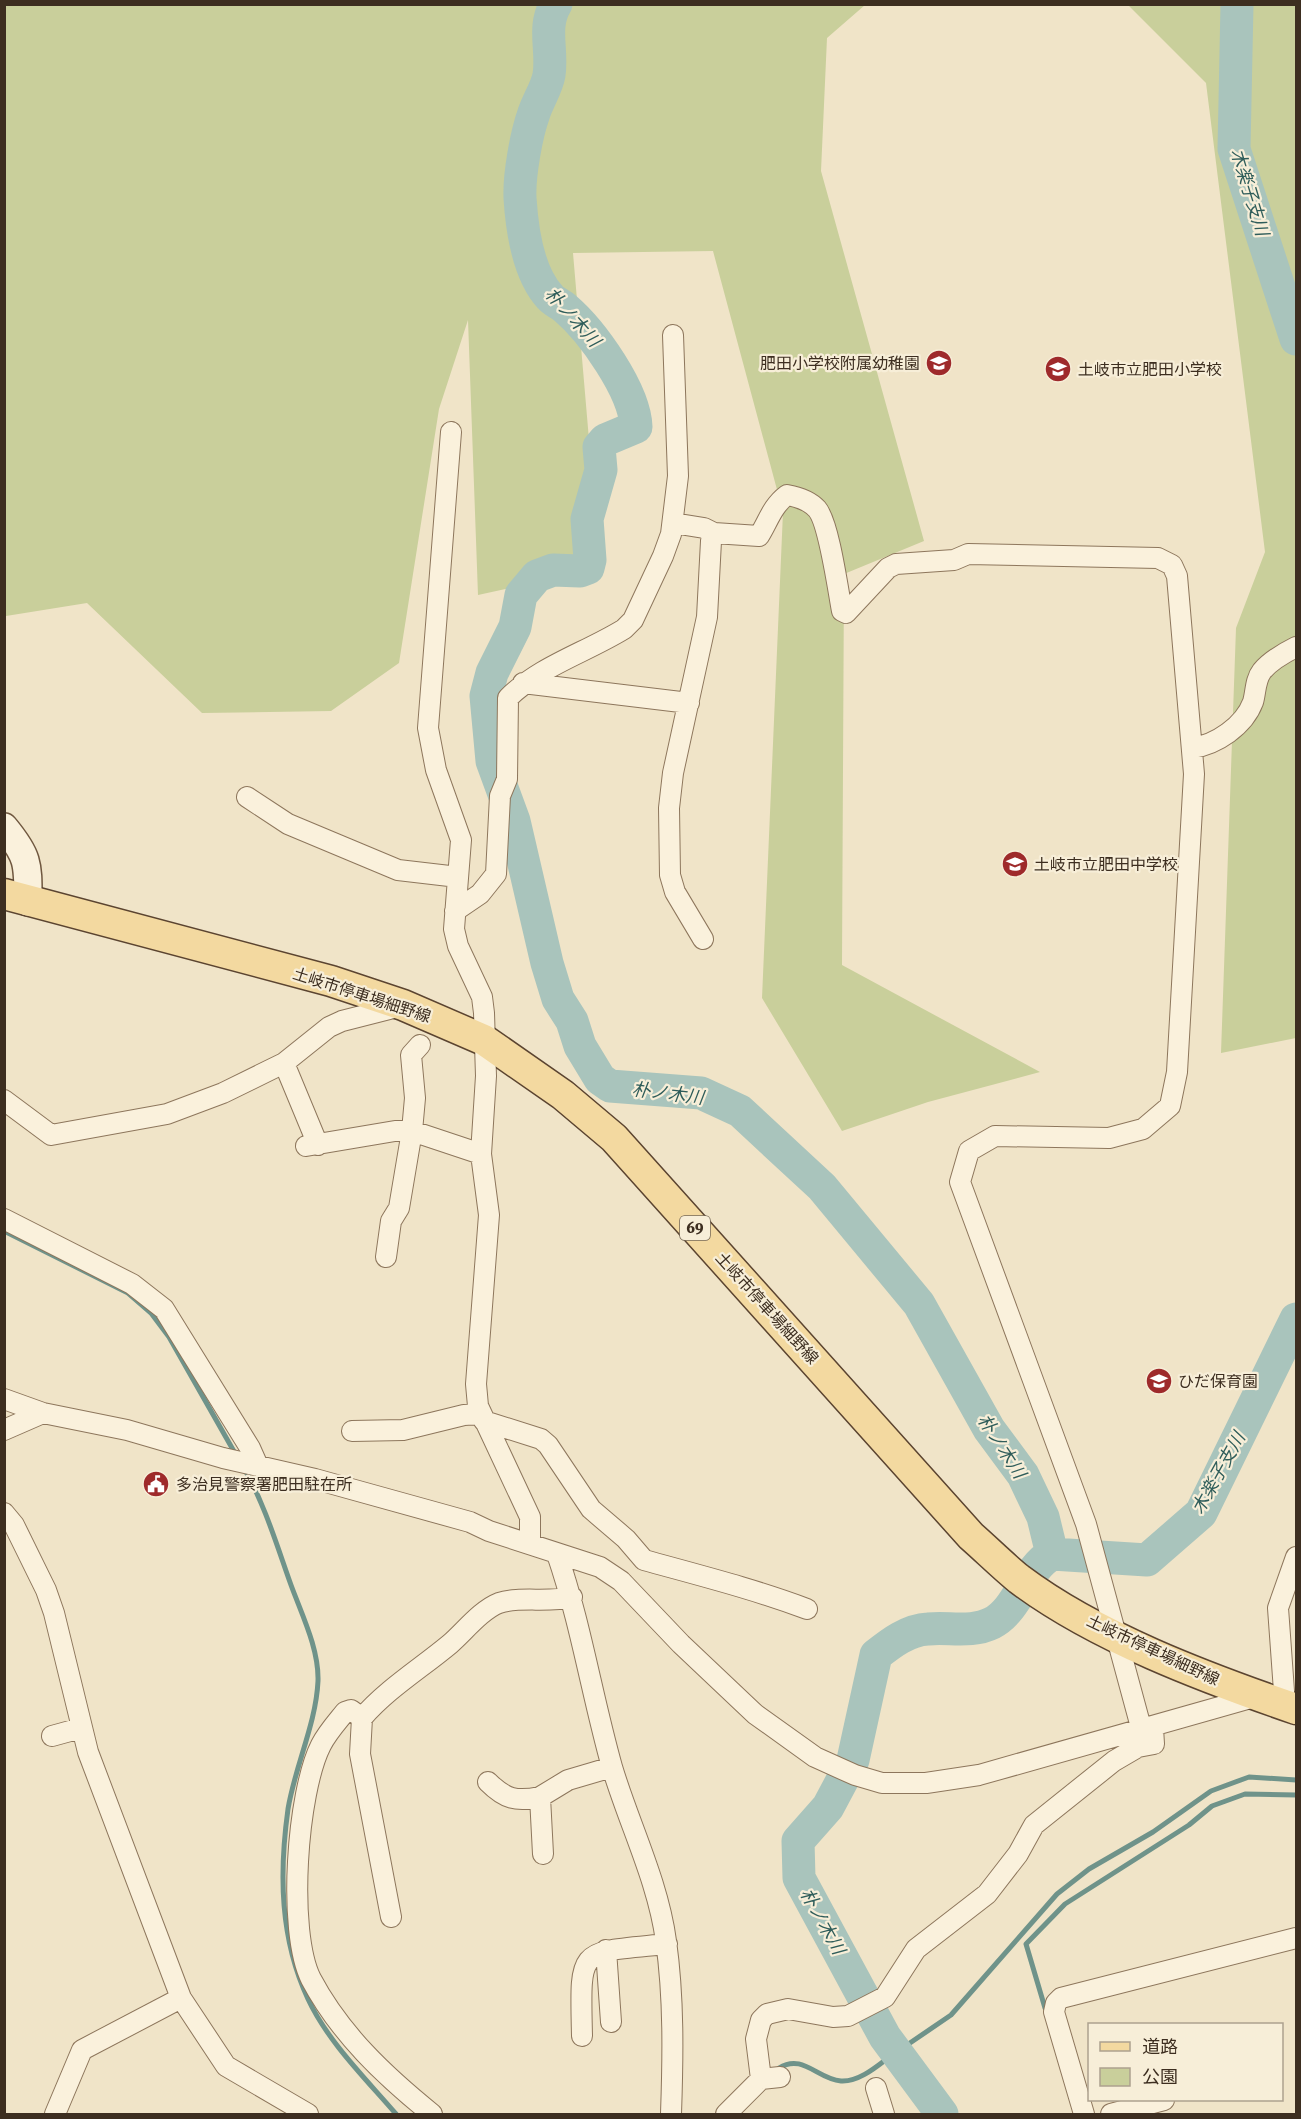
<svg xmlns="http://www.w3.org/2000/svg" width="1301" height="2119" font-family="'Roboto Serif','Noto Sans JP',serif">
<style>
.green{fill:#c9cf9b}
.lines{fill:none;stroke-linecap:round;stroke-linejoin:round}
.stream{stroke:#6f938a;stroke-width:5}
.river{stroke:#a9c4bc;stroke-width:33}
.street-casing{stroke:#8d765c;stroke-width:22}
.secondary-casing{stroke:#6f573f;stroke-width:30}
.primary-casing{stroke:#5b4430;stroke-width:33}
.street{stroke:#faf1dc;stroke-width:20}
.secondary{stroke:#faf1dc;stroke-width:27}
.primary{stroke:#f3d9a0;stroke-width:30}
.labels{text-anchor:middle;dominant-baseline:central;stroke-width:4.5;stroke-linejoin:round;paint-order:stroke}
.shield{fill:#f7eed8;stroke:#756857;stroke-width:1.5}
.shield-label{font-size:15px;font-weight:bold;fill:#3d2e20}
.poi-label{font-size:16px;fill:#3d2e20;stroke:#f7eed8;text-anchor:start}
.street-label{font-size:16px;fill:#3d2e20;stroke:#f7eed8}
.water-label{font-size:18px;font-style:italic;fill:#2f5d5a;stroke:#f7eed8}
</style>
<rect width="100%" height="100%" fill="#f0e4c8"/>
<path class="green" d="M4,5H865L827,38L821,171L924,541L844,574L842,965L1040,1072L928,1102L842,1131L762,998L783,512L713,251L573,253L600,568L478,595L468,320L439,409L399,663L331,711L202,713L87,603L6,616Z
M1128,5H1296V1038L1221,1053L1236,628L1265,552L1206,83Z"/>
<g class="lines">
<path class="stream" d="M4,1231L128,1293L151,1313L169,1337L236,1455
M244,1468C265,1505 277,1546 291,1585C302,1615 319,1649 318,1681C316,1724 295,1766 288,1809C279,1874 280,1939 308,1999C328,2042 366,2079 396,2114
M1045,2008L1026,1944L1065,1904L1189,1825L1212,1806L1245,1794L1296,1795
M907,2045L951,2015L1057,1894L1089,1869L1153,1832L1211,1791L1249,1777L1296,1780
M779,2068C803,2053 817,2079 841,2081C858,2082 875,2068 888,2058"/>
<path class="river" d="M556,4C542,27 553,50 549,75C547,87 538,101 534,113C526,135 519,176 520,198C522,230 528,273 550,297C554,302 561,304 565,308C592,331 635,391 636,427L605,440L599,447L601,470L587,519L590,560L588,568L580,571L553,570L537,576L521,595L515,627L492,673L486,696L492,761L514,821L547,963L558,999L572,1021L580,1046L600,1079L610,1086L701,1093L740,1111L822,1187L919,1304L989,1429L1023,1475L1043,1517L1052,1554C1025,1569 1019,1609 992,1623C972,1633 950,1627 928,1629C908,1630 891,1643 876,1655L853,1760L828,1807L798,1841L799,1878L885,2037L942,2114
M1237,4L1234,149L1296,339
M1052,1554L1147,1560L1201,1513L1296,1319"/>
<defs>
<path id="street" d="M451,432L428,728L436,770L461,840L454,929L458,946L482,997L484,1013L486,1076L481,1154L489,1215L476,1384L478,1406L530,1517V1544
M673,523L704,528L714,533
M523,683L689,703
M1192,748C1216,745 1244,726 1253,702C1256,692 1255,680 1262,671C1271,660 1284,653 1296,647
M247,797L288,824L398,870L458,877
M455,911L480,894L496,874L500,796L507,779L508,698C540,666 585,653 624,629L633,620L663,556L671,534L678,476L673,335
M703,939L675,892L670,875L669,808L673,773L707,617L711,541L714,533L759,536C768,522 772,506 787,495C798,497 809,500 817,509C829,523 838,590 842,611L846,613L888,568L896,564L954,560L968,554L1158,558L1172,565L1177,576L1194,774L1177,1072L1170,1106L1143,1129L1109,1138L995,1136L969,1151L960,1182L1086,1524L1142,1731
M284,1063L318,1145
M4,1100L51,1135L167,1114L223,1093L284,1063L329,1027L342,1021L393,1008L399,1003
M306,1146L395,1131H412L481,1154
M4,1219L132,1284L164,1309L250,1448L258,1466
M386,1257L391,1221L399,1208L412,1131L415,1098L411,1055L420,1045
M4,1399L43,1413L127,1430L223,1458L315,1479L470,1522L489,1531L600,1567L621,1581L681,1644L755,1714L815,1757L855,1775L882,1783H926L979,1775L1258,1696
M484,1421L541,1439L548,1445L591,1509L626,1539L644,1560C698,1575 754,1589 807,1609
M4,1430L43,1413
M352,1431L403,1430L464,1415L481,1414
M4,1513L14,1525L46,1590L54,1613L88,1752L181,1998L226,2066L308,2114
M557,1554C581,1624 592,1696 612,1767C629,1824 658,1881 666,1941C674,1998 673,2057 671,2114
M1285,1705L1278,1608L1296,1557
M362,1718L360,1754L391,1917
M52,1736L81,1728
M488,1782C505,1799 516,1802 540,1797
M543,1854L540,1797L568,1780L612,1767
M606,1950L611,2022
M582,2036C580,1945 577,1953 667,1944
M761,2079L756,2039L761,2020L767,2014L788,2009L833,2017L848,2016L885,1997L916,1949L987,1894L1018,1854L1034,1825L1114,1761L1138,1747L1154,1744L1153,1728
M876,2088L884,2114
M55,2114L82,2050L181,1998
M432,2114C385,2076 340,2034 311,1979C287,1931 297,1792 321,1745C327,1733 337,1722 345,1712L351,1710L362,1718C387,1689 420,1669 450,1644C464,1632 481,1610 499,1603C520,1596 548,1603 572,1597
M726,2114L761,2079L780,2077
M1084,2114L1054,2012L1056,2003L1061,1998L1296,1938
M1111,2114L1164,2100"/>
<path id="secondary" d="M4,827C29,857 28,864 28,902"/>
<path id="primary" d="M4,894L331,981L403,1005L484,1040L563,1095L614,1138L971,1536C987,1550 1003,1566 1019,1579C1096,1637 1206,1678 1296,1709"/>
</defs>
<use href="#street" class="street-casing"/>
<use href="#secondary" class="secondary-casing"/>
<use href="#primary" class="primary-casing"/>
<use href="#street" class="street"/>
<use href="#secondary" class="secondary"/>
<use href="#primary" class="primary"/>
</g>
<defs>
<symbol id="school-disc" viewBox="-11 -11 22 22"><circle r="9.5" fill="#9e2a2b" stroke="#f7eed8"/><path d="M0-5L7-2L0 1L-7-2ZM-4 1L0 2.5L4 1V4Q0 6-4 4Z" fill="#fff"/></symbol>
<symbol id="civic-disc" viewBox="-11 -11 22 22"><circle r="9.5" fill="#9e2a2b" stroke="#f7eed8"/><path d="M-.6-6.5H3V-4.5H.6V-3L4-1V1h2V6H-6V1h2V-1L-.6-3ZM-1.2 2.5V6h2.4V2.5Z" fill="#fff"/></symbol>
</defs>
<g fill-rule="evenodd">
<use href="#school-disc" x="924" y="348" width="30" height="30"/>
<use href="#school-disc" x="1043" y="354" width="30" height="30"/>
<use href="#school-disc" x="1000" y="849" width="30" height="30"/>
<use href="#school-disc" x="1144" y="1366" width="30" height="30"/>
<use href="#civic-disc" x="141" y="1469" width="30" height="30"/>
</g>
<g class="labels">
<rect class="shield" x="680" y="1216" width="30" height="24" rx="4.5"/>
<g class="shield-label">
<text x="695" y="1228">69</text>
</g>
<g class="poi-label">
<text x="920" y="363" text-anchor="end">肥田小学校附属幼稚園</text>
<text x="1078" y="369">土岐市立肥田小学校</text>
<text x="1034" y="864">土岐市立肥田中学校</text>
<text x="1178" y="1381">ひだ保育園</text>
<text x="176" y="1484">多治見警察署肥田駐在所</text>
</g>
<g class="street-label">
<text transform="translate(362 995) rotate(18)">土岐市停車場細野線</text>
<text transform="translate(767 1308) rotate(48)">土岐市停車場細野線</text>
<text transform="translate(1153 1650) rotate(25)">土岐市停車場細野線</text>
</g>
<g class="water-label">
<text transform="translate(1250 192) rotate(73)">木楽子支川</text>
<text transform="translate(573 317) rotate(48)">朴ノ木川</text>
<text transform="translate(668 1093) rotate(7)">朴ノ木川</text>
<text transform="translate(1002 1446) rotate(57)">朴ノ木川</text>
<text transform="translate(1218 1473) rotate(-61)">木楽子支川</text>
<text transform="translate(823 1921) rotate(61)">朴ノ木川</text>
</g>
</g>
<rect width="1301" height="2119" fill="none" stroke="#3d2e20" stroke-width="12"/>
<rect x="1088" y="2023" width="195" height="78" fill="#f7eed8" stroke="#ada18e" stroke-width="1.5"/>
<rect x="1100" y="2042" width="30" height="9" fill="#f3d9a0" stroke="#ada18e" stroke-width="1.5"/>
<text x="1142" y="2053" font-size="18" fill="#3d2e20">道路</text>
<rect x="1100" y="2068" width="30" height="18" fill="#c9cf9b" stroke="#ada18e" stroke-width="1.5"/>
<text x="1142" y="2083" font-size="18" fill="#3d2e20">公園</text>
</svg>
